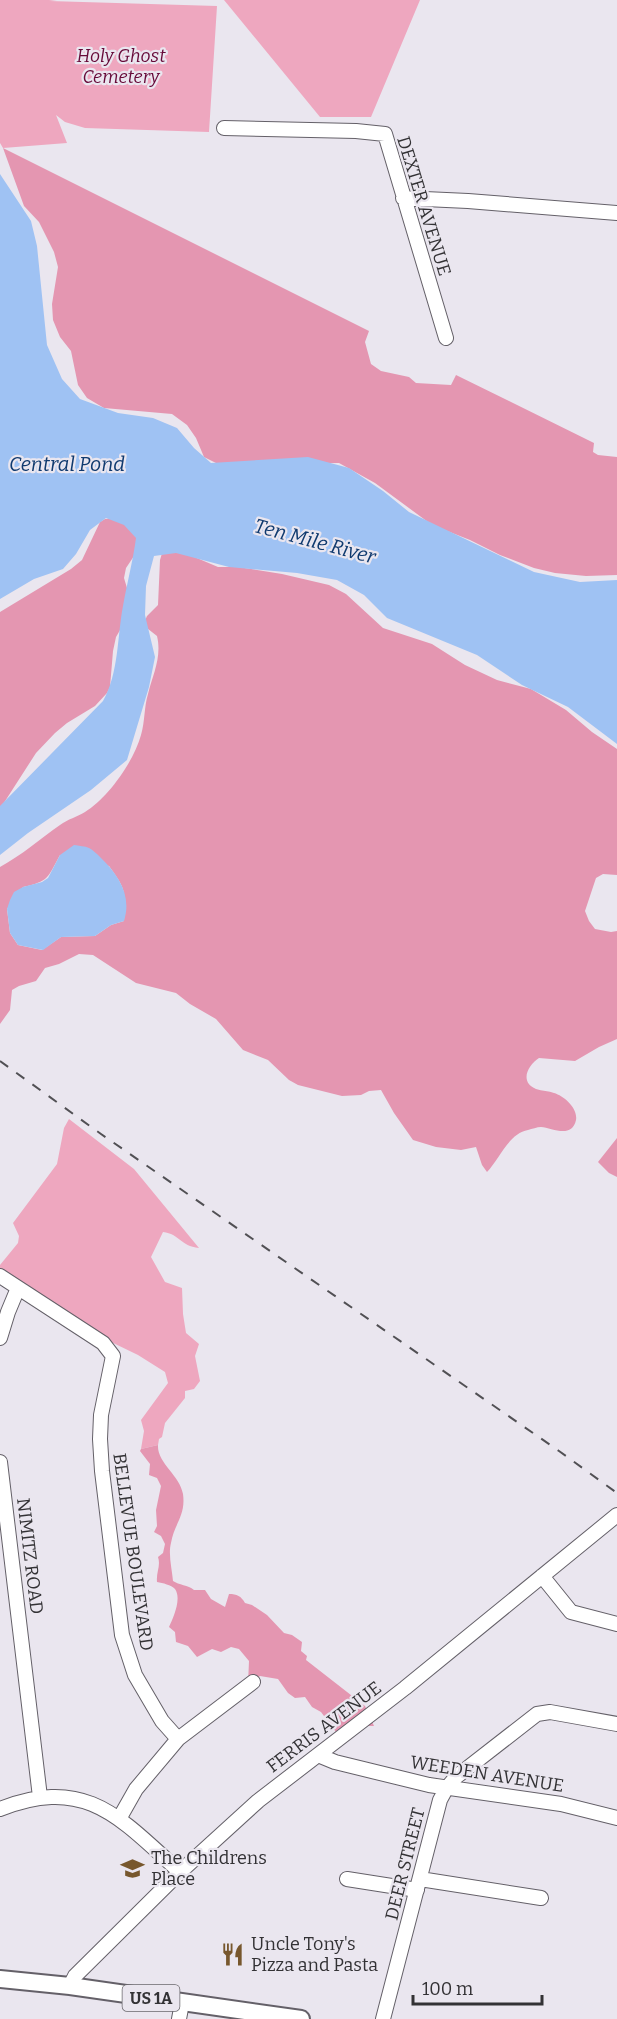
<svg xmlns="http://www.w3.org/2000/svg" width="617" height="2019" font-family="Bitter,serif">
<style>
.green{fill:#eea7bf}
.forest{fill:#e496b1;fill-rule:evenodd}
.water{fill:#9fc2f3}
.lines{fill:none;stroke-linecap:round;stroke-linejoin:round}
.minor-casing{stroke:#646068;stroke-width:16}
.major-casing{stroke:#646068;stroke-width:20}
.minor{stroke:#fff;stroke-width:14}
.major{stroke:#fff;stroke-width:16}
.rail{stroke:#515054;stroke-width:2;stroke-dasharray:10 10;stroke-linecap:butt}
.labels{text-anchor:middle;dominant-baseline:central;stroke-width:4.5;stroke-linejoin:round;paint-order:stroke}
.shield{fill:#eae6ef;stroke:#6a686d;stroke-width:1.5}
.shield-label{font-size:16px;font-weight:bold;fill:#333235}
.park-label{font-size:18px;font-style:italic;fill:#670a39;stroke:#eae6ef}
.street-label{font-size:18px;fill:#333235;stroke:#eae6ef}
.poi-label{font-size:18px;fill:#333235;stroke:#eae6ef;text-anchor:start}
.water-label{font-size:20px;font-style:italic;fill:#103a6f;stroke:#eae6ef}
</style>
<rect width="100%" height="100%" fill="#eae6ef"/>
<path class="green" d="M0,0H57L49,1L217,6L209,132L85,128L65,122L56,115L67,143L3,148L0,143Z
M224,0H420L371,117H320Z
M69,1119L134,1169L199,1248C180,1246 180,1234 163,1232L151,1257L165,1282L182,1288L183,1314L186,1333L199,1344L195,1356L200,1381L194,1389L185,1391V1398L165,1423L162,1437L159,1439L158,1445L141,1449L144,1431L141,1420L168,1383L165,1372L138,1355L107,1340L0,1276V1265L18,1243L19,1236L13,1223L57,1164L64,1128Z"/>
<path class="forest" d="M3,148L369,331L365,342L371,364L381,371L409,377L416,383L451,385L456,375L594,443L593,452L598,455L617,457V575L586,576L555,573L534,568L500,555L470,540L432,525L375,483L339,463L218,464L204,457L196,438L187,425L172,414L104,408L87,398L78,385L71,351L60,337L53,320L52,304L58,267L54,252L39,222L24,206Z
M116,518L135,529L138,550L126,568L124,578L133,608L116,637L113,651L110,687L107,693L95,706L67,723L55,733L36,753L0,809V612L71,569L82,560L100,522L105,519Z
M163,550L185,553L218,567H238L282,574L329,585L346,594L383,628L432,644L465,665L497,680L531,689L566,710L592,732L617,749V875L603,874L596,878L585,911L589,921L595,929L611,932L617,931V1039L599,1047L575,1061L539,1058C528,1065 519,1082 536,1089C542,1091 549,1091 554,1093C564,1096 578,1108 576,1120C572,1139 552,1128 541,1127C537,1127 532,1129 528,1130C509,1133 499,1160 487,1172L482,1165L476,1147L461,1150L436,1147L413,1140L394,1113L381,1090L369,1091L361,1095L342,1096L298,1085L289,1080L268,1060L243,1050L216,1019L190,1004L176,993L136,983L93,955L79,954L59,964L45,968L36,981L19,986L12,990L10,1010L0,1024V867C22,855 40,839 60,825C68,819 77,817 85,812C108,798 134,761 141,735C145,722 144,707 148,694C153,674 162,657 157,636L143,625L147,616L158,605L160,560ZM60,855L109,866C127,891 125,891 124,921L111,925L95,936L61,937L42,950L18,945L10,933L7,909L23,887C49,881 47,879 60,855Z
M617,1138V1177L609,1173L598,1162Z
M158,1445C157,1463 180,1475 183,1494C186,1516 174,1524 171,1543C168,1554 172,1569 173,1581C179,1585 188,1585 194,1590H205L211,1599L225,1607L229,1594C237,1594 241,1596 245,1603L252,1605L267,1615L284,1633L292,1635L302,1642L301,1651L307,1656L306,1660L365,1706L374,1726H368L366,1722L342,1740L321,1712L312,1707L305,1697L295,1698L288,1693L278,1679L260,1676L248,1684L249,1661L239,1649L231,1647L221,1652L212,1649L197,1657L188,1646L176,1642L175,1632L169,1627C173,1618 182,1599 175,1589C171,1585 163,1583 157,1582C156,1572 161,1566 158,1557L163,1553L165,1544L161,1536L154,1532L157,1526L156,1510L161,1486L157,1478L149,1475L150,1464L140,1451L141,1449Z"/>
<path class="water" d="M0,174L31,221L37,246L47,345L62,379L80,399L118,413L153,418L177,428L194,448L211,463L308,457L349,468L383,491L409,512L534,572L580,582L617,580V744L568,707L522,685L477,655L387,618L364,595L337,580L297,573L229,567L176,553L154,556L146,586L145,615L155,657L149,687L127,760L91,790L28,833L0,855V806L103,701C119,673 117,637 123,606C127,583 133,561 136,538L124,525L106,518L90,530L76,554L63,569L34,579L0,599Z
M74,845C79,846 85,846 89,848C93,850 97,854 100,857C119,875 132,896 124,921L111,925L95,936L61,937L43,950L18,945L10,933L7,909L10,900L14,892L23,887L42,882L48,878L60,855Z"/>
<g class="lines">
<defs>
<path id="minor" d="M224,128L356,131L385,134L446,338
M403,198L468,201L617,213
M0,1276L103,1343L113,1356L101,1415L100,1439L102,1471L122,1635L135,1675L162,1721L178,1739
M0,1338L8,1312L18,1288
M0,1462L40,1797
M542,1576L571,1612L617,1624
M318,1755L335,1762L429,1785L561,1804L617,1818
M0,1809C86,1775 120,1818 180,1872
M119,1819L136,1789L178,1739L253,1682
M347,1879L417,1890
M420,1879L541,1898
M70,1986L75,1976L180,1872L258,1801L405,1688L617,1515
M179,2019L182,2003
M383,2019L440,1800L446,1789L456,1777L537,1714L550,1712L617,1724"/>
<path id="major" d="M0,1979L70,1986L301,2019"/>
</defs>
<use href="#minor" class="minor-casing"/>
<use href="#major" class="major-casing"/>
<use href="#minor" class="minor"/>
<use href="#major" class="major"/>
<path class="rail" d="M0,1061L101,1134L559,1451L617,1493"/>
</g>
<defs>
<symbol id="school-bare" viewBox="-9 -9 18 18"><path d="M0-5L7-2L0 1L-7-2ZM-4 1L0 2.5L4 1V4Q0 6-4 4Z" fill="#77572d" stroke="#eae6ef" stroke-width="2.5" paint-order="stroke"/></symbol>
<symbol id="restaurant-bare" viewBox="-9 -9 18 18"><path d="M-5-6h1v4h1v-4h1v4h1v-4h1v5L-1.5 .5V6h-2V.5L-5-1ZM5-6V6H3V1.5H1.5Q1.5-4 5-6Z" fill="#77572d" stroke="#eae6ef" stroke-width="2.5" paint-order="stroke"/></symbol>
</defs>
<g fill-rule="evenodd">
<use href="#school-bare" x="116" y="1852" width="33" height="33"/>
<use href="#restaurant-bare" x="216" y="1938" width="33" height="33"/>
</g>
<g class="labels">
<rect class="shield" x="122.5" y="1985" width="57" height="26" rx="4.5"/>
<g class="shield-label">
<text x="151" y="1998">US 1A</text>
</g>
<g class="park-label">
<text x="121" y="56">Holy Ghost<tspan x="121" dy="21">Cemetery</tspan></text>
</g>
<g class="street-label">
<text transform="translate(424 206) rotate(73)">DEXTER AVENUE</text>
<text transform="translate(133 1552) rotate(82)">BELLEVUE BOULEVARD</text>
<text transform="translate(30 1556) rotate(83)">NIMITZ ROAD</text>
<text transform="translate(324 1727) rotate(-37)">FERRIS AVENUE</text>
<text transform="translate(487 1774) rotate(9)">WEEDEN AVENUE</text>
<text transform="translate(405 1864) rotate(-76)">DEER STREET</text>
</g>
<g class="poi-label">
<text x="151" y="1858">The Childrens<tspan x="151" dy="21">Place</tspan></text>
<text x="251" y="1944">Uncle Tony's<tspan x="251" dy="21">Pizza and Pasta</tspan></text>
</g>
<g class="water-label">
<text x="67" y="464">Central Pond</text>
<text transform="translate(315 541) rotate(15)">Ten Mile River</text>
</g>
</g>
<path d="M413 1995v9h129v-9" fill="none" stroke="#333235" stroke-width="3"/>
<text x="422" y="1995" font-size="18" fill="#333235" stroke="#eae6ef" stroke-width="4.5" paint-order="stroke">100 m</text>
</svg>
